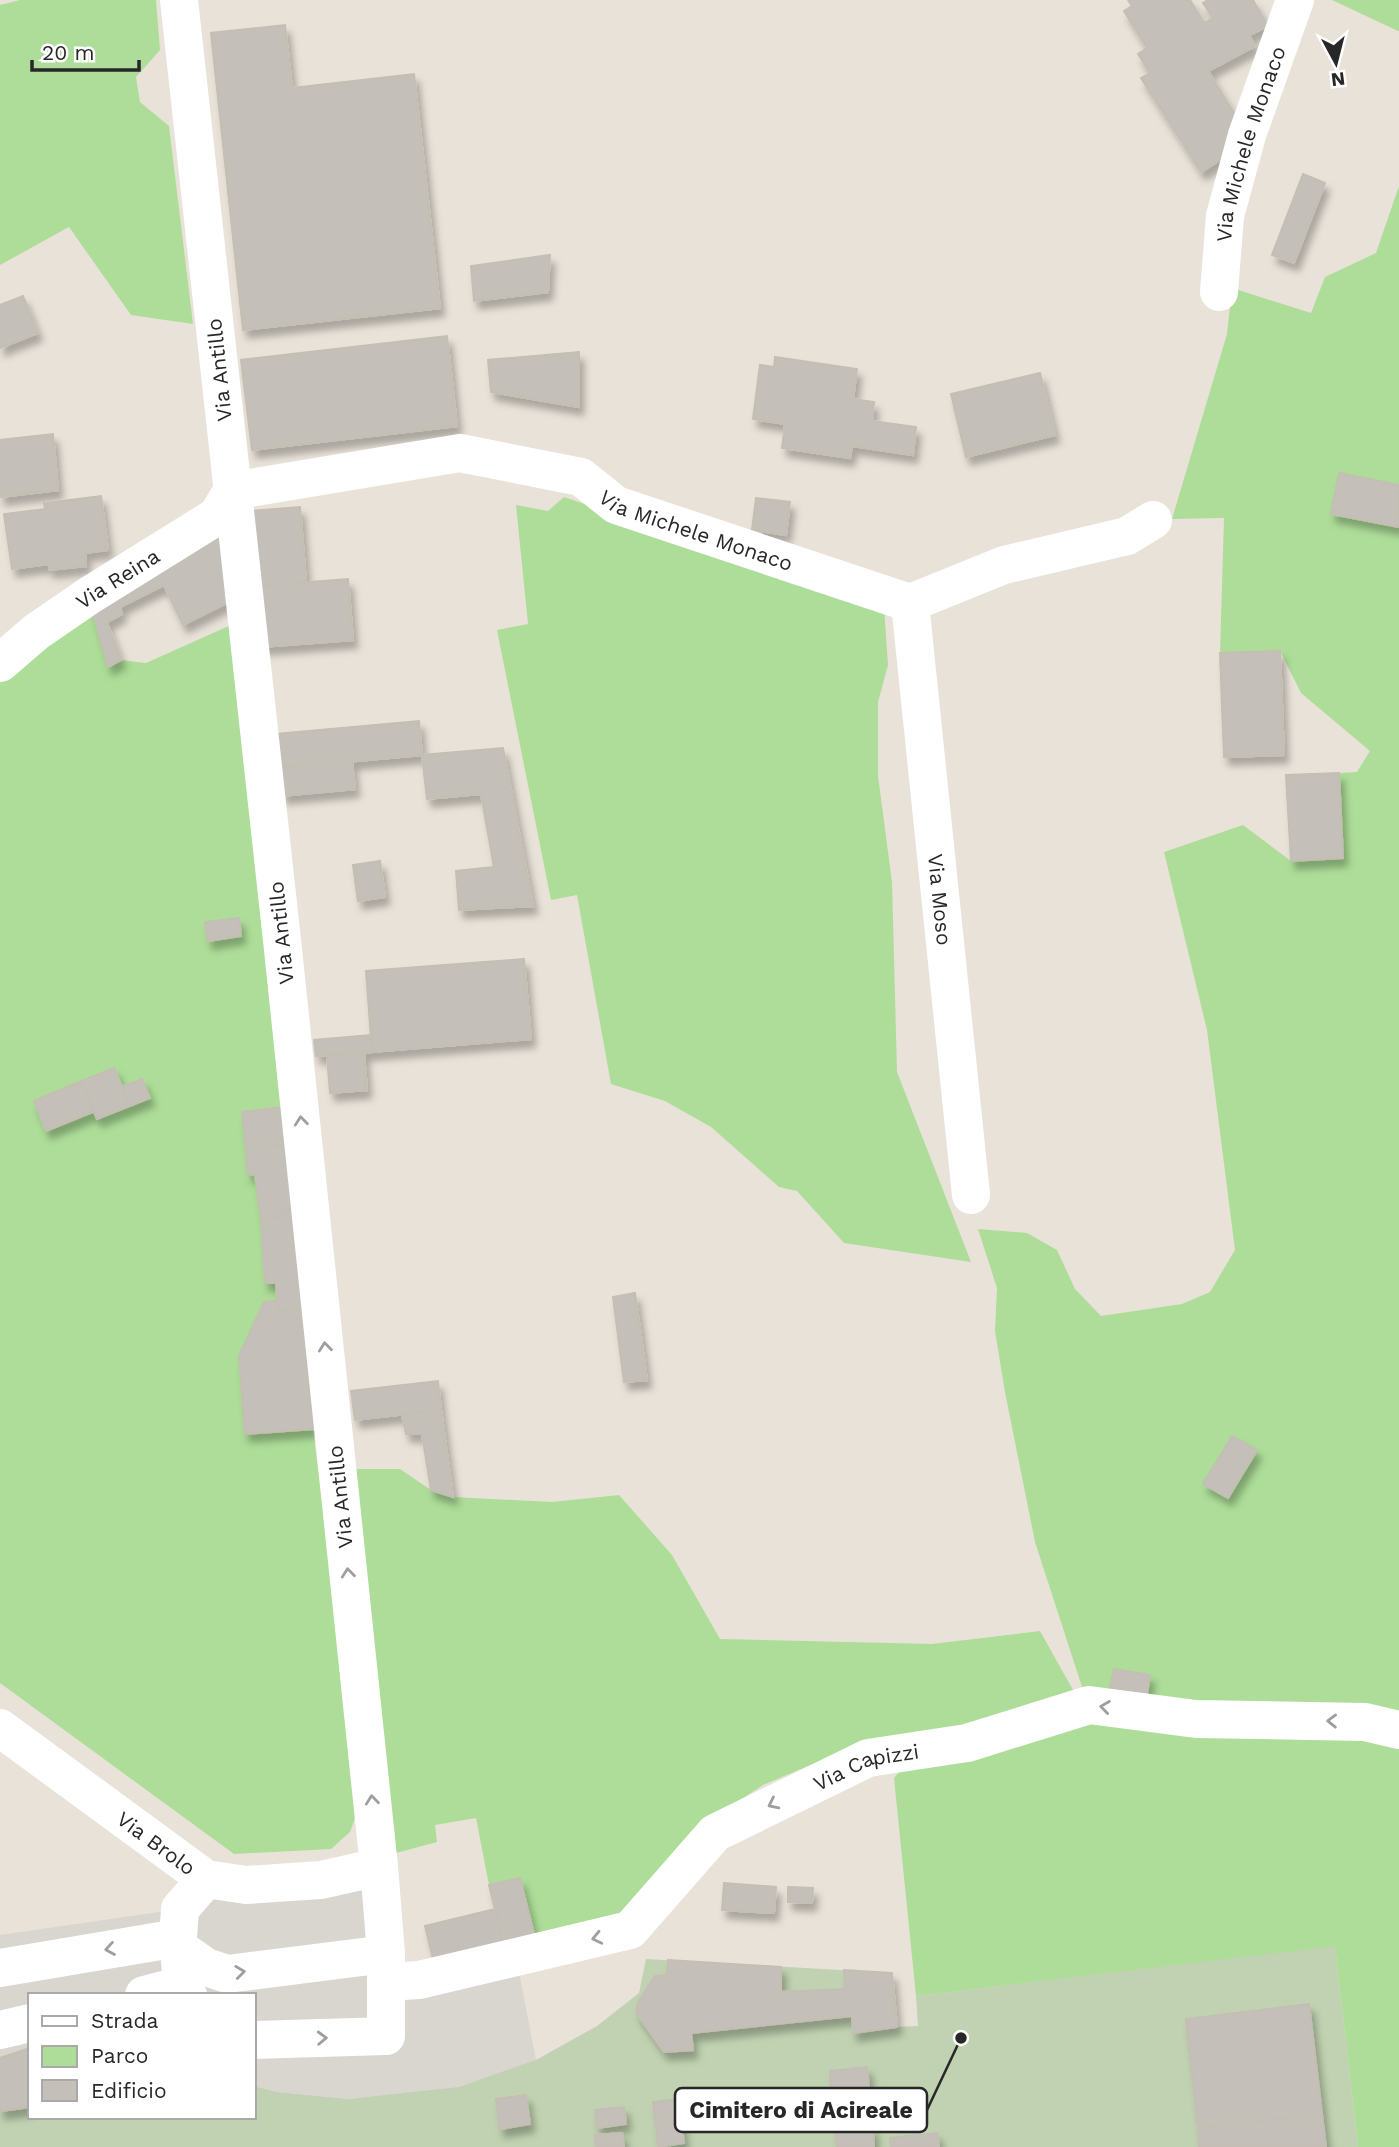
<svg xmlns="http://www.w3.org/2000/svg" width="1399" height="2147" font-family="'Work Sans',sans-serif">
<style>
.green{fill:#addd98}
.cemetery{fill:#c0d2b1}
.plaza{fill:#d9d5cf}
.building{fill:#c4bfb9;stroke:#c4beb3;stroke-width:2;filter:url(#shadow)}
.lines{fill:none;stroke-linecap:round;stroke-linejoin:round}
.minor{stroke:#fff;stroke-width:38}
.tertiary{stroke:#fff;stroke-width:38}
.oneway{stroke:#9e9e9e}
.labels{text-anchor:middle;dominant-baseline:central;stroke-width:7;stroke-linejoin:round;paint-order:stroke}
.street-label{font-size:21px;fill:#272727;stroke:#fff}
.leader{fill:none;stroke:#272727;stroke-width:2.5}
.callout-dot{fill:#272727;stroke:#fff;stroke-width:2.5}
.callout{fill:#fff;stroke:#272727;stroke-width:2.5}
.callout-label{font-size:23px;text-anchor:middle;font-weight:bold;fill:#272727}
</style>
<defs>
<filter id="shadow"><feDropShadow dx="4.5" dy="8" stdDeviation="3.5" flood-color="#0004"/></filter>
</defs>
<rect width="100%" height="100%" fill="#e9e2d9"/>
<path class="green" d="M20,0H156L160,50L136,77L140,102L169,126L193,324L131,315L69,227L0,265V5Z
M1332,0H1399V31H1398Z
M1399,186V1721L1247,1710L1083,1690L1035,1542L1005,1392L995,1331L997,1288L978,1229L1027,1233L1057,1250L1075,1289L1101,1316L1182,1304L1210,1292L1235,1250L1207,1030L1164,852L1243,825L1291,861L1343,858L1339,773L1357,772L1370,751L1301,693L1280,651L1220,653L1224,518L1172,519L1227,334L1232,288L1311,313L1325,277L1376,253Z
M564,497L884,606L888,665L878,702V776L892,882L897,1072L971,1262L844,1243L797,1191L779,1187L711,1127L665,1101L611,1084L577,895L551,900L497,630L528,624L516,505L548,511Z
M91,606L108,667L121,660L146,663L231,625L303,1309L313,1429L347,1697L357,1812L350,1832L331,1849L234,1854L0,1683V681Z
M354,1469H400L431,1490L453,1497L552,1502L619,1495L672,1555L720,1639L932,1644L1040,1631L1073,1690L967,1732L860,1744L763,1785L693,1831L627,1909L619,1913L534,1934L520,1878L489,1885L476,1818L435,1825L437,1842L396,1853Z
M1088,1718L1399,1739V2147H1358L1335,1947L916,1996L894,1778L909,1760Z"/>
<path class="cemetery" d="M1335,1946L1358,2147H0V2058L30,2048V2117H254V2086L278,2092L350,2099L536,2060L597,2026L639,1993L646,1959L892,1973L898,2027L918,2026L916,1996Z"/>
<path class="plaza" d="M379,1867L387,1982L516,1957L536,2060L459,2087L350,2099L278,2092L254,2086V1995H30V2048L0,2058V1935L180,1909L206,1879Z"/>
<path class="building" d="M1128,0H1190L1204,23L1213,18L1203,3L1208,0H1253L1268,26L1249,35L1255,46L1208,71L1237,118L1224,157L1201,172L1141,78L1150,73L1138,54L1147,48L1124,11L1132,6Z
M285,25L292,88L414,74L440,308L243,330L211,33Z
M1303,174L1325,183L1294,263L1272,255Z
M550,255L548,292L474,301L471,266Z
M23,296L38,333L0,348V305Z
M447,336L457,426L252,450L241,360Z
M579,352V407L491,392L488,360Z
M775,357L857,369L853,399L874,402L872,421L916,427L913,455L852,446L850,458L782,448L785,424L753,419L760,365L774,367Z
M1040,373L1055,435L966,457L951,394Z
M53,434L58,490L0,497V440Z
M1339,473L1399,485V527L1331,514Z
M101,496L108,550L85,553L86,566L49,570V564L12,569L4,514L45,509L44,503Z
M756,498L790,502L786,535L752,530Z
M300,507L306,582L257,586L251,511Z
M221,528L231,601L183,625L164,585L120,607L122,614L107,622L121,660L108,667L91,606Z
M348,579L353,640L262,647L257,586Z
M1280,651L1284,755L1224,757L1220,653Z
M419,721L422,755L280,768L276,734Z
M503,748L533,906L459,910L456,871L494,867L481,794L427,799L422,755Z
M352,761L355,789L282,796L280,768Z
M1339,773L1343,858L1291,861L1286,775Z
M380,861L385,897L358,901L353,865Z
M239,918L241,936L208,941L205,922Z
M524,959L531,1039L372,1052L366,971Z
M371,1035L372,1052L316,1056L314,1040Z
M364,1053L367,1090L330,1093L327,1055Z
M114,1068L130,1106L97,1119L81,1081Z
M142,1079L150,1098L130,1106L122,1087Z
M81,1081L93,1112L46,1131L34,1101Z
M284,1107L288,1144L246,1150L242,1112Z
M288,1144L295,1208L281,1210V1217L261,1220L255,1174L248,1175L246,1150Z
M295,1208L303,1309L278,1311L276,1283H265L261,1220L281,1217V1210Z
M635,1293L647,1380L624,1382L613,1297Z
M278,1300V1311L303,1309L313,1429L245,1434L239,1356L264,1302Z
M438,1381L441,1410L355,1420L351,1391Z
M441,1410L453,1497L431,1490L422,1434H406L402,1415Z
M1232,1436L1257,1450L1228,1498L1203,1484Z
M1114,1669L1150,1675L1146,1700L1109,1694Z
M520,1878L534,1934L503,1942L489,1885Z
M724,1883L776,1887L774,1913L722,1910Z
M788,1887L813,1888L812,1903L788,1902Z
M495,1909L503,1942L433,1959L425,1926Z
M668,1960L781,1967V1992L845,1989L844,1970L892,1973L897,2027L853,2033L852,2016L691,2033L693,2050L664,2052L637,2014V2004L655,1976L667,1975Z
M1309,2004L1322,2114L1198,2128L1186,2019Z
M30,2048V2107L0,2111V2058Z
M867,2067L870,2099L832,2102L830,2071Z
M526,2095L530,2124L500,2129L496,2099Z
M678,2099L681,2120L656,2124L653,2102Z
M624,2107L626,2124L597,2128L595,2110Z
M1322,2114L1326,2147H1199L1198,2128Z
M681,2120L684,2143L658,2147L656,2124Z
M873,2127L874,2147H837L835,2130Z
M622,2133L624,2147H596L595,2135Z
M937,2133L939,2147H891L890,2138Z"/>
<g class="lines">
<g class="minor">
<path id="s1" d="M1219,292L1225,216L1247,135L1295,0"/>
<path id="s2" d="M910,603L971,1195"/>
<path id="s3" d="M0,663L36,632L90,595L217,516L232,491L460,453L581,477L616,505L910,603L1004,565L1127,536L1153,520"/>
<path d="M179,1948L206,1967L227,1974L386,1954"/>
<path d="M0,1968L178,1938"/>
<path id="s4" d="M387,1982L419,1980L630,1930L715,1833L868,1758L967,1743L1089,1705L1196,1719L1365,1722L1399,1730"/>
<path d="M144,1995L182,1985"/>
<path d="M188,1995L182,1985L178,1938L180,1909L206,1879"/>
<path d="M0,2030L30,2023"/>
<path d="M254,2040L386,2036V1954L379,1867"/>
</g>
<path class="tertiary" id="s5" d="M0,1728L206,1879L246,1885L321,1880L379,1867L282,940L179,0"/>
</g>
<defs><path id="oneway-chevron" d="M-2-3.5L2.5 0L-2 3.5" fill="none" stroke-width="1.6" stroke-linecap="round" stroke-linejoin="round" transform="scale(1.75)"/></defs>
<g class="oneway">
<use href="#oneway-chevron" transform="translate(301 1121) rotate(-96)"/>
<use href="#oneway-chevron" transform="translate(325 1347) rotate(-96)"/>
<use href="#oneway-chevron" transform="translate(348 1573) rotate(-96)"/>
<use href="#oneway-chevron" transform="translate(1105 1707) rotate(-172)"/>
<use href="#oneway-chevron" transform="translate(1332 1721) rotate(-179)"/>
<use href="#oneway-chevron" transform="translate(372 1800) rotate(-96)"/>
<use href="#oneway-chevron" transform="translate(773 1804) rotate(154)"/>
<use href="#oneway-chevron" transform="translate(597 1938) rotate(167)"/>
<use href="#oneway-chevron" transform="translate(110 1949) rotate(170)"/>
<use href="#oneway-chevron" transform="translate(240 1972) rotate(-7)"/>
<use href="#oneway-chevron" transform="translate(322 2038) rotate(-2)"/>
</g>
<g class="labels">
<g class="street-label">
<text stroke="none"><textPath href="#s1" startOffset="152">Via Michele Monaco</textPath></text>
<text transform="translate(219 370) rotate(-96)">Via Antillo</text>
<text stroke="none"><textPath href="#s3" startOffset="775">Via Michele Monaco</textPath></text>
<text stroke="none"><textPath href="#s3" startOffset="145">Via Reina</textPath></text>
<text stroke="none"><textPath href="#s2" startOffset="298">Via Moso</textPath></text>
<text transform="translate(281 933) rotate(-96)">Via Antillo</text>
<text transform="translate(340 1497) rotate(-96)">Via Antillo</text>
<text stroke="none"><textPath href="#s4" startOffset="544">Via Capizzi</textPath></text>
<text stroke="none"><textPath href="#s5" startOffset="194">Via Brolo</textPath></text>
</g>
</g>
<path class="leader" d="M961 2038L927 2110"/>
<circle class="callout-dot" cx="961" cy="2038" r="7"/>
<rect class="callout" x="675" y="2088" width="252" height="44" rx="7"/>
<g class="callout-label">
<text x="801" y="2118">Cimitero di Acireale</text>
</g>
<rect x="28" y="1993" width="228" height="126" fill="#ffffff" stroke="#a9a9a9" stroke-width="2"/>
<rect x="42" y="2016" width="35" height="10" fill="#ffffff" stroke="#a9a9a9" stroke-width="2"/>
<text x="91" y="2028" font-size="21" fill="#272727">Strada</text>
<rect x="42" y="2046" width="35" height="21" fill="#addd98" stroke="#a9a9a9" stroke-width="2"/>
<text x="91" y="2063" font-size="21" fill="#272727">Parco</text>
<rect x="42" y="2080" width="35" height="21" fill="#c4bfb9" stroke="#a9a9a9" stroke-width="2"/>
<text x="91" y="2098" font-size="21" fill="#272727">Edificio</text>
<g transform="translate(1336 63) rotate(173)" stroke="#ffffff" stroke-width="5" paint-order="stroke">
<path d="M0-5L12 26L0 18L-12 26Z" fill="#272727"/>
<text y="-10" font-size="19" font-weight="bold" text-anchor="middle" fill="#272727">N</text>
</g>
<path d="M32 60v10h107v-10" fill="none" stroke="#272727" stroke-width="3.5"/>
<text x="42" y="60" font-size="21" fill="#272727" stroke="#ffffff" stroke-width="5" paint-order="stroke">20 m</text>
</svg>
